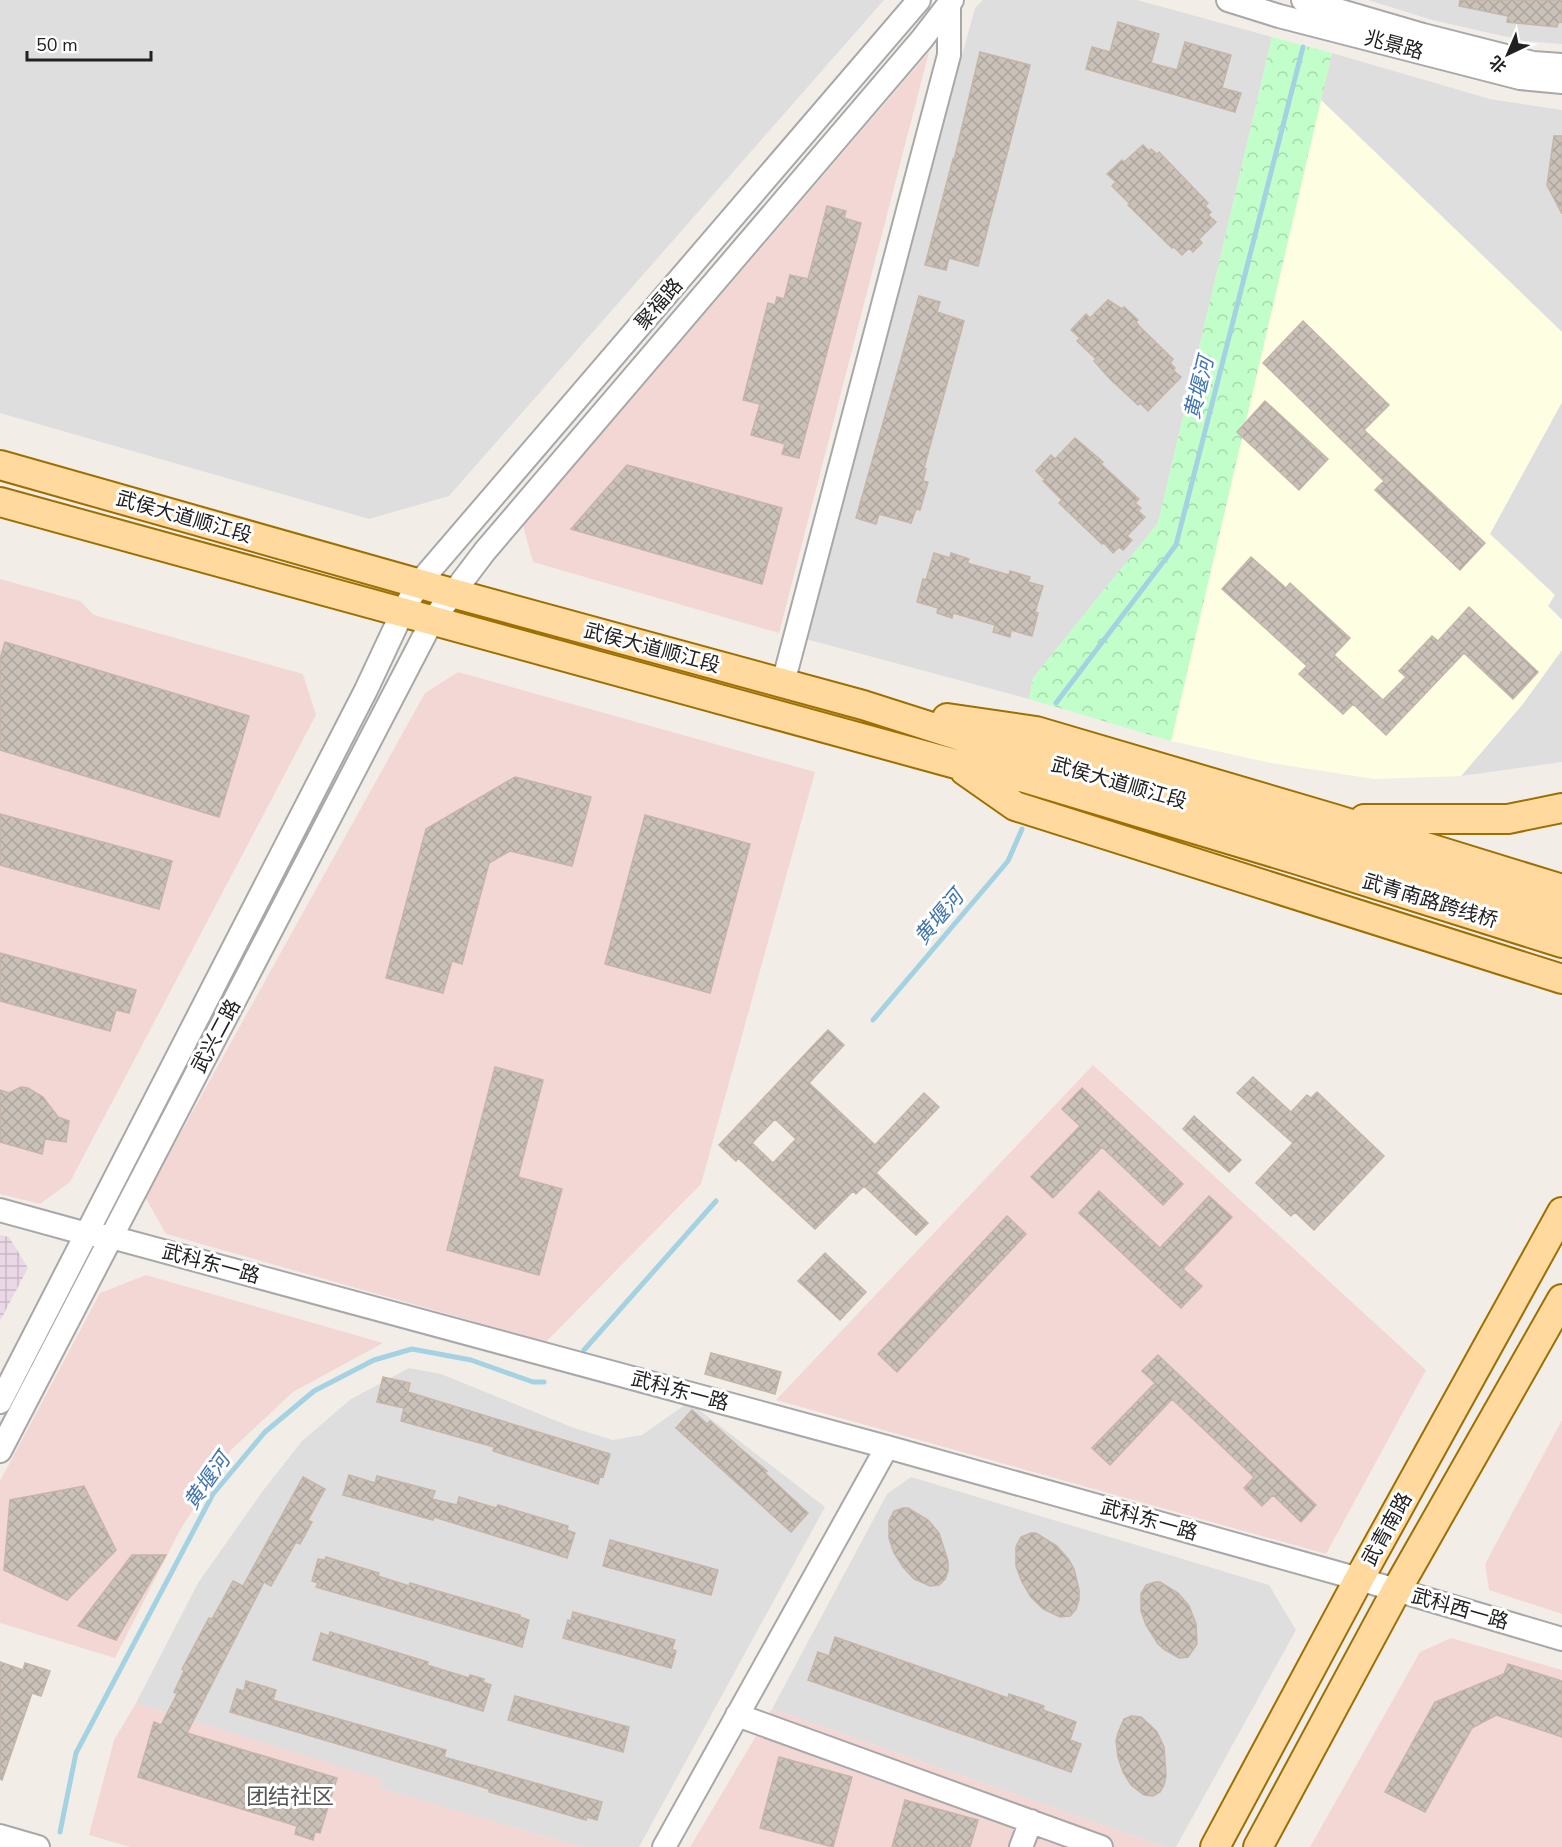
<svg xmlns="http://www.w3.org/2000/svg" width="1562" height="1847" font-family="'Nunito Sans','Noto Sans SC',sans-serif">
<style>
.residential{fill:#dfdede}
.commercial{fill:#f3d7d5}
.industrial{fill:url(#industrial-grid)}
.education{fill:#feffe2}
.park{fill:url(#park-crowns)}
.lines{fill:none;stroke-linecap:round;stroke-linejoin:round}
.stream{stroke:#a4d2e2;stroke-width:5}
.building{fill:url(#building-cross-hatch);stroke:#c5b5a7;stroke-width:1.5;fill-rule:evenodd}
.minor-casing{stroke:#a8a8a8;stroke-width:26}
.major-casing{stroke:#9d6f00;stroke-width:32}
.minor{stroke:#fff;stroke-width:22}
.major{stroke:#ffd99e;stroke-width:28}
.labels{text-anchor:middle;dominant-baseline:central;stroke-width:6;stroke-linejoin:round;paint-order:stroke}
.street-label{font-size:20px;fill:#212121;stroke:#fff}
.water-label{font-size:21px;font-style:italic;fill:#4175b1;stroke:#fff}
.quarter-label{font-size:22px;fill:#545454;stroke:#fff}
</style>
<defs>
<pattern id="industrial-grid" width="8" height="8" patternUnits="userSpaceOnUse" patternTransform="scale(1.5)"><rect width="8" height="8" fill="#ebd8e7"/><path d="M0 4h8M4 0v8" fill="none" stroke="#c9b9c6"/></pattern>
<pattern id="park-crowns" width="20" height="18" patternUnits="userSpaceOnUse" patternTransform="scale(1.5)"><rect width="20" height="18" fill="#c2fec9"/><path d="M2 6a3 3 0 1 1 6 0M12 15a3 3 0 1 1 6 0" fill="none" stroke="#a6d9ac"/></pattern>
<pattern id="building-cross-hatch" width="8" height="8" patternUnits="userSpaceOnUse" patternTransform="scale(1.5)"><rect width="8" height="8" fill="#cac1b9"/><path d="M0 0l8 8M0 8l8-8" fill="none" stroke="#ada69f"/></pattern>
</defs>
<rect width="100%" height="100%" fill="#f2eee7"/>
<path class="residential" d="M0,0H884L449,496L369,519L0,413Z
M983,0H1137L1272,37L1158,523L1033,678L1029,699L802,638L975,8Z
M1368,0H1562V44L1525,41L1432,20Z
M1332,53L1490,99L1562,110V332L1321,100Z
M1562,402V620L1548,606L1554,595L1489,534Z
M1562,650V762L1461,776L1522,705Z
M409,1368L441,1374L574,1428L613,1440L642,1435L689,1402L825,1507L639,1847H582L378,1788L381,1780L136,1703L198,1583L262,1492L302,1441L351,1399Z
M911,1477L1269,1585L1296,1630L1176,1847H1165L772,1709L887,1494Z"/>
<path class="commercial" d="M929,52L779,633L533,562L523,526Z
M0,579L80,601L94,615L303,674L316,715L70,1182L40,1204L0,1194Z
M458,672L815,772L701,1184L546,1342L166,1234L145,1197L425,693Z
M1093,1065L1426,1370L1326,1554L776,1400Z
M146,1275L383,1343L293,1392L231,1450L180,1530L115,1658L0,1623V1481L100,1293Z
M1562,1420V1614L1489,1590L1485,1564Z
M1451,1638L1562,1670V1847H1310L1420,1652Z
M136,1703L381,1779L379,1788L582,1847H130L89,1835L114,1740Z
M772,1709L1165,1847H690Z"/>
<path class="industrial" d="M0,1235L9,1237L28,1268L0,1321Z"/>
<path class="education" d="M1321,100L1562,332V402L1490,534L1555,595L1548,606L1562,620V650L1522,705L1461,776L1374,779L1271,763L1171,741Z"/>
<path class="park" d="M1272,37L1332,53L1171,741L1029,699L1033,678L1158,523Z"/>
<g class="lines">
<path class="stream" d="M1056,703L1176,545L1303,47
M873,1020L1008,861L1022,829
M584,1350L716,1201
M60,1832L76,1753L213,1494L265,1432L314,1391L374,1360L412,1349L471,1360L533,1382H544"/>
</g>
<path class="building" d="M1460,0H1562V22L1558,23L1557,27L1507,22L1508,16L1459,6Z
M1118,22L1159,34L1151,63L1177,70L1185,42L1231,55L1222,88L1241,93L1235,112L1086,69L1092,47L1110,52Z
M980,52L1030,65L978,266L949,258L946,270L925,265L953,159L954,160Z
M1554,136H1562V214L1547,185Z
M1143,145L1149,151L1151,149L1157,154L1159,152L1208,203L1205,206L1211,212L1208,215L1216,222L1199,239L1202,243L1193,252L1189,248L1182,255L1174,247L1172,248L1128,205L1130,204L1112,186L1116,182L1107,174L1122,160L1124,162Z
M827,206L846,211L844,218L861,223L799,458L782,454L785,444L751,435L760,404L743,400L768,303L775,305L777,297L784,299L790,275L808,279Z
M919,296L940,302L937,312L964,321L924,468L926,469L923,481L928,482L920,510L916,509L911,523L879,514L876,524L856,518Z
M1108,300L1122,309L1124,307L1138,320L1136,322L1141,328L1173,359L1170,363L1175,368L1173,370L1181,377L1148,411L1140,403L1138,405L1110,379L1094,361L1096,359L1077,341L1080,338L1071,330L1086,314L1090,318Z
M1303,321L1389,405L1364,430L1485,543L1460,570L1375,490L1384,481L1263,363Z
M1265,401L1328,459L1299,490L1237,432Z
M1075,438L1103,462L1101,464L1139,499L1135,503L1141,508L1138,511L1145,517L1127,536L1132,540L1123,550L1119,547L1113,553L1104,543L1102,544L1059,503L1062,500L1043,481L1045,480L1036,471L1051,455L1055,459Z
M627,465L782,508L762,584L571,529Z
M934,553L950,558L951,553L969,559L967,563L1009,575L1010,571L1030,577L1028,582L1043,586L1035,612L1038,613L1032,636L1011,630L1010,637L993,632L995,625L953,613L952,618L937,613L938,608L917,602L923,579L926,580Z
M1251,557L1286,588L1290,583L1350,638L1334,655L1383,700L1406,677L1399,671L1432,636L1438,641L1469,607L1538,672L1513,699L1464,653L1386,735L1353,704L1343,714L1299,674L1307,666L1222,589Z
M5,642L249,716L219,817L0,750V659Z
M515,777L591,797L572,866L510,851L489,863L462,964L452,961L443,993L386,978L426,829Z
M0,814L172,861L159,909L0,865Z
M645,815L750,844L710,993L605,964Z
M0,953L136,990L129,1013L116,1010L110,1031L0,1001Z
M828,1030L844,1045L809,1083L875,1145L924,1093L939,1107L876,1173L928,1223L916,1235L864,1186L856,1194L853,1191L815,1229L738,1158L736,1161L719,1145ZM775,1119L796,1139L773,1163L752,1143Z
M495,1067L543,1080L518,1177L562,1189L539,1275L447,1250Z
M1253,1077L1291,1112L1307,1095L1311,1098L1317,1092L1384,1156L1314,1230L1295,1212L1291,1216L1256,1183L1293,1143L1237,1093Z
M21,1087L28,1088L43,1097L58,1117L69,1121L66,1142L45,1139L42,1154L0,1142V1090L9,1093Z
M1082,1088L1183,1184L1163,1205L1102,1147L1053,1198L1031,1177L1080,1126L1062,1109Z
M1194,1116L1241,1160L1229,1172L1183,1129Z
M1099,1191L1160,1248L1209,1196L1232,1217L1183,1269L1202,1286L1181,1308L1079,1213Z
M1007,1216L1026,1234L897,1372L878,1354Z
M825,1253L866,1292L840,1320L798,1281Z
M711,1353L781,1372L775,1394L705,1374Z
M1158,1355L1316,1505L1301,1522L1273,1495L1262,1506L1244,1488L1254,1477L1172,1399L1110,1465L1092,1448L1155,1383L1142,1371Z
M383,1377L410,1383L408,1392L610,1454L603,1477L600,1476L598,1484L493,1451L494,1447L401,1421L404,1408L377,1402Z
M692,1410L707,1424L710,1421L741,1449L767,1471L765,1473L808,1513L791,1532L676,1428Z
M349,1475L375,1483L377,1476L435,1491L432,1499L457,1505L459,1497L496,1508L498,1505L568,1526L567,1530L575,1533L567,1558L434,1517L433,1520L343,1495Z
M303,1477L325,1489L308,1520L312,1522L300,1544L296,1542L271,1586L264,1582L187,1733L337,1778L320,1833L315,1832L313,1840L295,1834L297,1826L138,1777L154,1722L161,1725L177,1694L174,1692L184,1671L182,1669L209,1618L212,1619L233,1581L243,1586Z
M84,1486L116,1550L67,1600L4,1570L10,1500Z
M903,1508H908L928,1520L939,1533L948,1561V1571L945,1579L939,1585L930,1586L914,1579L903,1567L894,1553L889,1538V1521L894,1511Z
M1031,1533H1036L1057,1546L1069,1560L1074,1569L1079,1590V1600L1076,1609L1070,1616L1060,1617L1043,1609L1031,1597L1022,1582L1016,1566V1547L1021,1537Z
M610,1540L718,1570L711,1595L603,1566Z
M132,1555H166L116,1640L78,1626Z
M326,1557L379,1573L378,1576L409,1586L410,1583L520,1615V1617L529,1620L522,1647L316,1587L318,1583L312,1581L318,1559L325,1560Z
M1155,1582H1160L1178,1593L1189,1606L1196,1624L1197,1644L1188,1657L1179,1658L1165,1650L1158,1644L1146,1625L1141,1611V1594L1146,1585Z
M573,1612L675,1640L672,1649L676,1651L671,1668L563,1638L568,1620L571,1621Z
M330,1632L428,1662L427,1665L469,1678L470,1675L484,1679L483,1682L491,1685L483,1711L313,1660L321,1633L329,1636Z
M835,1637L1008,1698L1009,1694L1044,1706L1043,1710L1076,1722L1070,1740L1081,1744L1071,1772L808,1680L818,1652L829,1656Z
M0,1662L23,1670L25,1663L50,1671L41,1696L32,1693L2,1780L0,1779Z
M1508,1664L1562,1681V1737L1496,1715L1472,1728L1425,1812L1385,1792L1435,1702L1504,1674Z
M246,1681L276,1690L273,1700L446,1750L444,1757L602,1802L597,1820L587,1817L586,1820L489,1792V1789L230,1712L237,1689L244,1691Z
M515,1696L629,1727L623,1752L508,1720Z
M1131,1716L1141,1717L1150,1725L1157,1732L1164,1747L1166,1776L1164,1785L1160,1792L1153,1796L1144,1795L1131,1785L1123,1772L1118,1757L1116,1741L1118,1733L1124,1719Z
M779,1757L852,1777L833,1847L760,1828Z
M905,1800L978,1820L970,1847H892Z"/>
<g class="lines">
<defs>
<path id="minor" d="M1228,0L1279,16L1520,78L1562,82
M1303,0L1423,35L1533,63L1562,65
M783,683L949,55V3
M0,1210L87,1234L111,1237L887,1447L1359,1579L1562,1639
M0,1402L366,690L403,611L419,583L919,0
M0,1451L432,621L485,551L922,39L952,0
M737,1715L1101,1847
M0,1836L38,1847
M664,1847L887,1447
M1021,1847L1031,1821"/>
<path id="major" d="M0,465L452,593L863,705L1026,757L1303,835L1562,916
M0,502L956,764L1025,778L1298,860L1562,943
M947,718L1036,731L1335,819L1562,889
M965,771L1015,806L1562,979
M1364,819H1508L1562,808
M1215,1847L1359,1579L1562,1212
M1258,1847L1396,1591L1562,1299"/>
</defs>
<use href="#minor" class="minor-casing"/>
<use href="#major" class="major-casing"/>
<use href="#minor" class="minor"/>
<use href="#major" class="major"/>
</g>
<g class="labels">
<g class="street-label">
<text transform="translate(1394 45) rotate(15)">兆景路</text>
<text transform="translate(659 304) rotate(-49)">聚福路</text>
<text transform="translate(184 517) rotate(16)">武侯大道顺江段</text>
<text transform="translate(652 648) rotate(15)">武侯大道顺江段</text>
<text transform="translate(1119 783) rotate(16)">武侯大道顺江段</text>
<text transform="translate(1430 901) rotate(17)">武青南路跨线桥</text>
<text transform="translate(216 1036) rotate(-62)">武兴二路</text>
<text transform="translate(211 1264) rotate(15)">武科东一路</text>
<text transform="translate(680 1391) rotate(15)">武科东一路</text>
<text transform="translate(1149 1520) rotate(16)">武科东一路</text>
<text transform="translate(1387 1529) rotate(-61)">武青南路</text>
<text transform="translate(1460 1609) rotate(16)">武科西一路</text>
</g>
<g class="water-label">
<text transform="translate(1199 388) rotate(-76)">黄堰河</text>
<text transform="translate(939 917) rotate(-50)">黄堰河</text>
<text transform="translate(207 1481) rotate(-55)">黄堰河</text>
</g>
<g class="quarter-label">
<text x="290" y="1797">团结社区</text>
</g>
</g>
<g transform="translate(1508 54) rotate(224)" stroke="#ffffff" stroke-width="4.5" paint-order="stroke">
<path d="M0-4.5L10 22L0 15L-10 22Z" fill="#212121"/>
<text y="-9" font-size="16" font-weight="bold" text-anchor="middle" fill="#212121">北</text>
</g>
<path d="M27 51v9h124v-9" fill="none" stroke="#212121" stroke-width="3"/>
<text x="36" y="51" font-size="18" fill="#212121" stroke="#ffffff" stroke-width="4.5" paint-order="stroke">50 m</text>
</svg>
